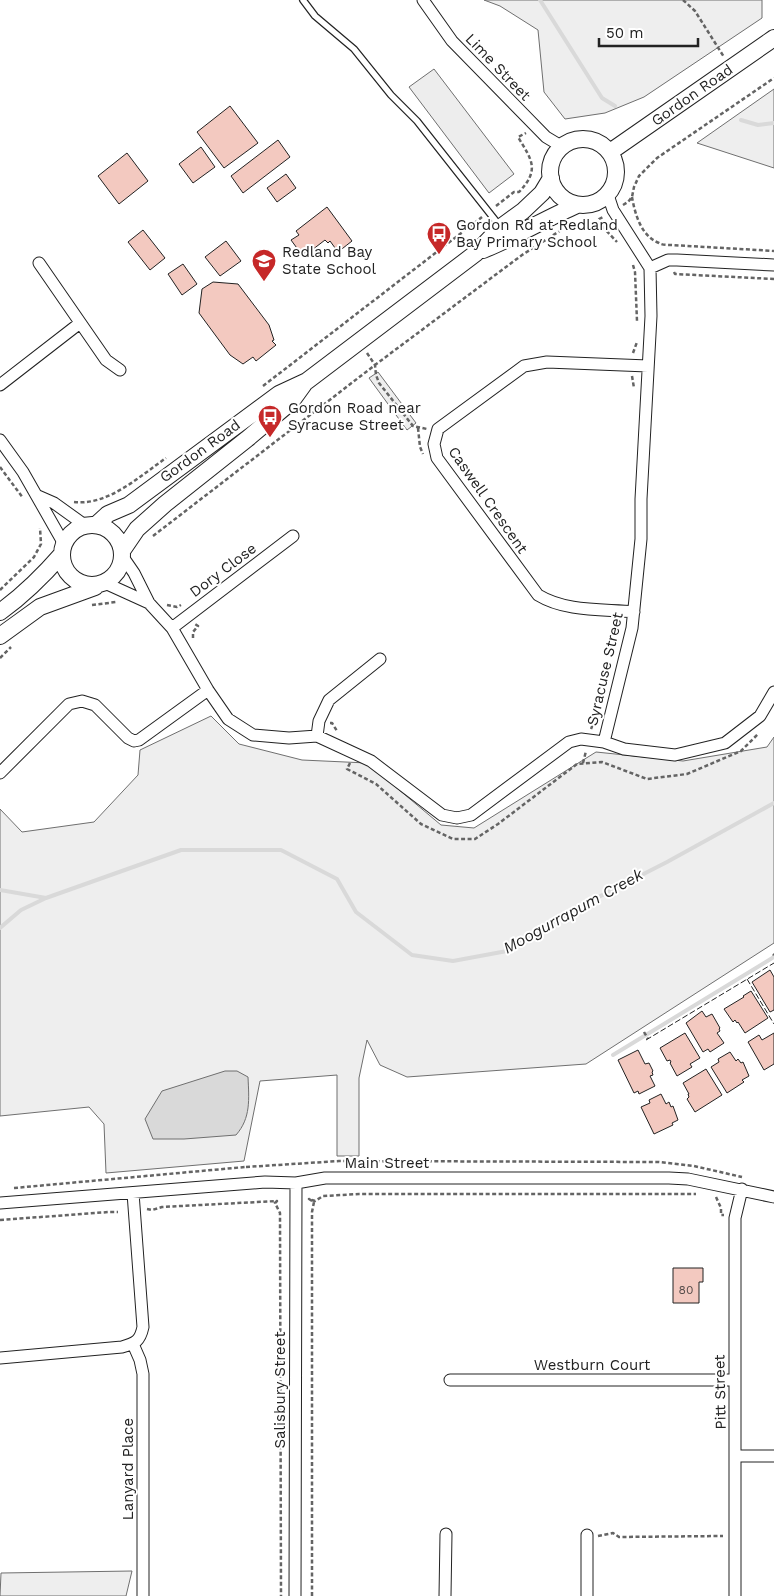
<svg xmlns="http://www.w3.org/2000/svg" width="774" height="1596" font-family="'Work Sans',sans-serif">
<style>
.green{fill:#eee;stroke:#6f6f6f}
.parking{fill:#ededed;stroke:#6f6f6f}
.water{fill:#d9d9d9;stroke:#6f6f6f}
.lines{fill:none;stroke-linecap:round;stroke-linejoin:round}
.stream{stroke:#d9d9d9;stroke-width:4}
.building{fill:#f3c9c0;stroke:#222}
.lane-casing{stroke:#222;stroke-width:8}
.street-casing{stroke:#222;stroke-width:13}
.secondary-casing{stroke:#222;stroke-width:18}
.path{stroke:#646464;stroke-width:2.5;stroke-dasharray:4 2.5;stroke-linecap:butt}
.lane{stroke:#fff;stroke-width:5.5}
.street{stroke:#fff;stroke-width:11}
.secondary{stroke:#fff;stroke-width:16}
.fence{stroke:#222;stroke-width:1;stroke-dasharray:6 2.5;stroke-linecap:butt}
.labels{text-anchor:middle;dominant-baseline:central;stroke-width:4;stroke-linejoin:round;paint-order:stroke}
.number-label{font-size:12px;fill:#564c4a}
.street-label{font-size:15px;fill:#222;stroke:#fff}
.poi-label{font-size:15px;fill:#222;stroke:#fff;text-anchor:start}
.water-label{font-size:16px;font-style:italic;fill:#222;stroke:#fff}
</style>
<rect width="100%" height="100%" fill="#fff"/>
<path class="green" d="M484,0H762V18L644,97L605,113L565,119L544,92L538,30L500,6Z
M774,89V168L697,143Z
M378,372L416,423L407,430L369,378Z
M211,716L239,744L302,760L367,763L441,825L474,828L596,752L683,761L767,747L774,737V943L586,1064L407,1077L380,1065L367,1040L359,1078V1156H337V1075L260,1081L244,1161L106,1173L104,1124L89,1107L0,1116V809L22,832L94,822L138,775L140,750Z
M132,1571L126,1596H0L1,1573Z"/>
<path class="parking" d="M434,69L514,174L489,193L409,87Z"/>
<path class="water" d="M225,1071H237L248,1077C249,1099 251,1118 236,1135L184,1139H153L145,1119L162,1091Z"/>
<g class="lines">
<path class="stream" d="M540,0L602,98L615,106
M741,120L758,125L774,123
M0,890L46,898
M0,928L21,910L46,898L181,850H281L337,879L356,912L412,955L453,961L507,951L579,907L667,862L774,803
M613,1055L774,957"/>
</g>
<path class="building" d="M230,106L258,143L224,168L197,132Z
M278,140L290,157L243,193L231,176Z
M201,147L215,167L193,183L179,164Z
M127,153L148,181L119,204L98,176Z
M286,174L296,188L277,202L267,188Z
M327,207L352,241L338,252L330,241L328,243L325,240L312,250L310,248L302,255L291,240L299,235L296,231Z
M143,230L165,258L150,270L128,242Z
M226,241L241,261L220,276L205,257Z
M183,264L197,284L182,295L168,274Z
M213,282L238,284L269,325L274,340L272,341L276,345L256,361L253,357L243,364L230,355L199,313L202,289Z
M770,970L774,977V1010L770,1012L752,982Z
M751,991L768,1018L745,1033L738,1022L737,1023L735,1020L733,1022L724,1009L744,997L743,996Z
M702,1011L706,1017L712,1014L720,1028L719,1029L720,1031L717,1033L724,1043L710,1052L708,1049L703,1052L686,1023Z
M685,1033L700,1058L690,1064L692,1067L677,1076L670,1063L671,1062L670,1060L667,1061L660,1048Z
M774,1033V1064L764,1070L748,1042L759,1035L762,1040Z
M638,1050L645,1064L649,1063L653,1071L652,1072L653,1075L650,1076L655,1086L639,1094L638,1091L634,1093L618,1060Z
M730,1052L736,1061L738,1059L741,1063L743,1062L749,1076L742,1080L744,1082L727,1093L711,1067L719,1062L718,1059Z
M706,1069L722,1095L695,1112L687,1099L689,1097L688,1094H689L683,1083Z
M661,1094L666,1104L669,1102L671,1107L673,1106L678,1120L672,1123L673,1125L654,1134L641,1107L650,1103L649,1100Z
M673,1268H703V1282H699V1303H673Z"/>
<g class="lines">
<defs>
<path id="lane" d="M303,0L315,16L354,49L391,95L417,121L499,225"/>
<path id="street" d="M423,0L452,41L546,137L561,146
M39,263L106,360L120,370
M650,268L668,260H677L774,265
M0,385L80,323
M0,440L23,472L64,544
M38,496L54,503L86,526
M123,557L134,573L149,603
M105,583L149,603L172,628L208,690L228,719L253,735L289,738L317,736L371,761L442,815L457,818L471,815L569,742L581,739L604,742L632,628L641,539V499L651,316L650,268L613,210L608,195
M634,612C602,609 566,612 538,595L437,458L434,444L438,429L524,366L547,362L648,366
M172,628L293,536
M317,736L319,721L329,700L380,659
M604,742L624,749L675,755L725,743L760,716L774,692
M0,773L69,704L82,701L95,705L128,738L134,741L139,740L208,690
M0,1203L265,1182L296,1183L325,1178H669L688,1179L774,1197
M133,1344L140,1360L143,1374V1596
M0,1358L122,1347C136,1343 140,1341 143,1327L133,1193
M450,1380H734
M735,1456H774
M587,1535V1596
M295,1596L296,1183
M445,1596L446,1534
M735,1596V1218L742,1189"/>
<path id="secondary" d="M550 172a33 33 0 1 1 66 0a33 33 0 1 1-66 0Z
M610,152L774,38
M483,250C515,237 545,219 577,205
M62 555a30 30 0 1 1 60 0a30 30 0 1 1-60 0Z
M96,525L108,514L129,505L279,394L307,381L476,253L501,227L523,211L542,193L551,178
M122,551L137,529L165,504L247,439L291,402L304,384
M0,612C25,594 42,577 62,554
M0,636L40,607L95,587"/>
</defs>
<use href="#lane" class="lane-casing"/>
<use href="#street" class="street-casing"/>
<use href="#secondary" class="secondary-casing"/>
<path class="path" d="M683,0L695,11L724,57
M632,197C635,214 641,236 659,243C662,245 667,245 671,245L774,251
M623,205L628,202L632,197L634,187L639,176L657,158L774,78
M496,206L514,192H519C540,170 532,160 518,137L526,133
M596,224L602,226L617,242
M633,265L635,272L637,321
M674,272L675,274L774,279
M367,353L375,365L376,375L379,383L413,426L427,429
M633,353L637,342
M632,376L634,388
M263,386L482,217
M418,428L420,447L423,454
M0,467L23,498
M74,502C108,506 140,476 166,458
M153,536L375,365L522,255L566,227L582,222L596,224L599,219L603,217
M0,590L34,557L41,544L40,528
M92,605L116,602
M167,605L177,607L181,605
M612,622C616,625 618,630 617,635
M193,638V632L198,626L195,624
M0,658L11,647
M330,723H332L337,731
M591,729L597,715
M350,763L347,769L376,784L421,824L453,839H475L498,824L577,764L602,762L647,779L687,774L741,751L758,734
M583,763L586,751
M773,954L774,955
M644,1032L648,1039
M246,1167L339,1161L659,1162L694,1166L742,1177
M14,1188L245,1167
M716,1197L721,1208V1215H724
M147,1209L152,1210L162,1207L277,1201L275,1203L280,1213L281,1596
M0,1220L109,1212H118
M598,1536L613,1533L619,1537L723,1536
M312,1596V1212L314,1202L309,1199L315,1201L323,1196L359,1194H696"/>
<use href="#lane" class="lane"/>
<use href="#street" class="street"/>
<use href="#secondary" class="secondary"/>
<path class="fence" d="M747,979L774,1024
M646,1040L774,963"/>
</g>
<defs>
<symbol id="bus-pin" viewBox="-11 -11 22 30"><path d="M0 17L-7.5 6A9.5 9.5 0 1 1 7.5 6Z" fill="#c62828" stroke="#fff"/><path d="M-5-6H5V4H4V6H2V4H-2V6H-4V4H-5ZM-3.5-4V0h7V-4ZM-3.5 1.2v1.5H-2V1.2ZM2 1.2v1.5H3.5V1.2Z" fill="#fff"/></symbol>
<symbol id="school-pin" viewBox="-11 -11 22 30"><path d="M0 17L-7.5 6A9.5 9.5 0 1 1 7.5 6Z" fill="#c62828" stroke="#fff"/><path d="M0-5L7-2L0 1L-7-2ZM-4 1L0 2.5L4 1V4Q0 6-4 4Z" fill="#fff"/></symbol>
</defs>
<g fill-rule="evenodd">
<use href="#bus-pin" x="425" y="220" width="28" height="38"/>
<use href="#school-pin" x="250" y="247" width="28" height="38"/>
<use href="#bus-pin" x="256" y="403" width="28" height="38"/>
</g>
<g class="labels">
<g class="number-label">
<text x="686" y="1290">80</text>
</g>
<g class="street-label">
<text transform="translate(498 67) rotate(46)">Lime Street</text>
<text transform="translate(692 95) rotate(-35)">Gordon Road</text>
<text transform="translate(200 451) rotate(-36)">Gordon Road</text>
<text transform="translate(488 500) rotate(55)">Caswell Crescent</text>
<text transform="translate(223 570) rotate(-37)">Dory Close</text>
<text transform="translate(605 669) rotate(-77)">Syracuse Street</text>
<text x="387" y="1163">Main Street</text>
<text x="592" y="1365">Westburn Court</text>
<text transform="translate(280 1390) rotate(-90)">Salisbury Street</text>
<text transform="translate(720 1392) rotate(-91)">Pitt Street</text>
<text transform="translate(128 1469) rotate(-90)">Lanyard Place</text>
</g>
<g class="poi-label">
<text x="456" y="225">Gordon Rd at Redland<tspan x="456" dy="17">Bay Primary School</tspan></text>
<text x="282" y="252">Redland Bay<tspan x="282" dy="17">State School</tspan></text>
<text x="288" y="408">Gordon Road near<tspan x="288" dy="17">Syracuse Street</tspan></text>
</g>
<g class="water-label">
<text transform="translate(573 911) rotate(-29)">Moogurrapum Creek</text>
</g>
</g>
<path d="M599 38v8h99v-8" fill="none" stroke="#222222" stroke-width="2.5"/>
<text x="606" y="38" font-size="15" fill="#222222" stroke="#ffffff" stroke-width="4" paint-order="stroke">50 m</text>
</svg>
